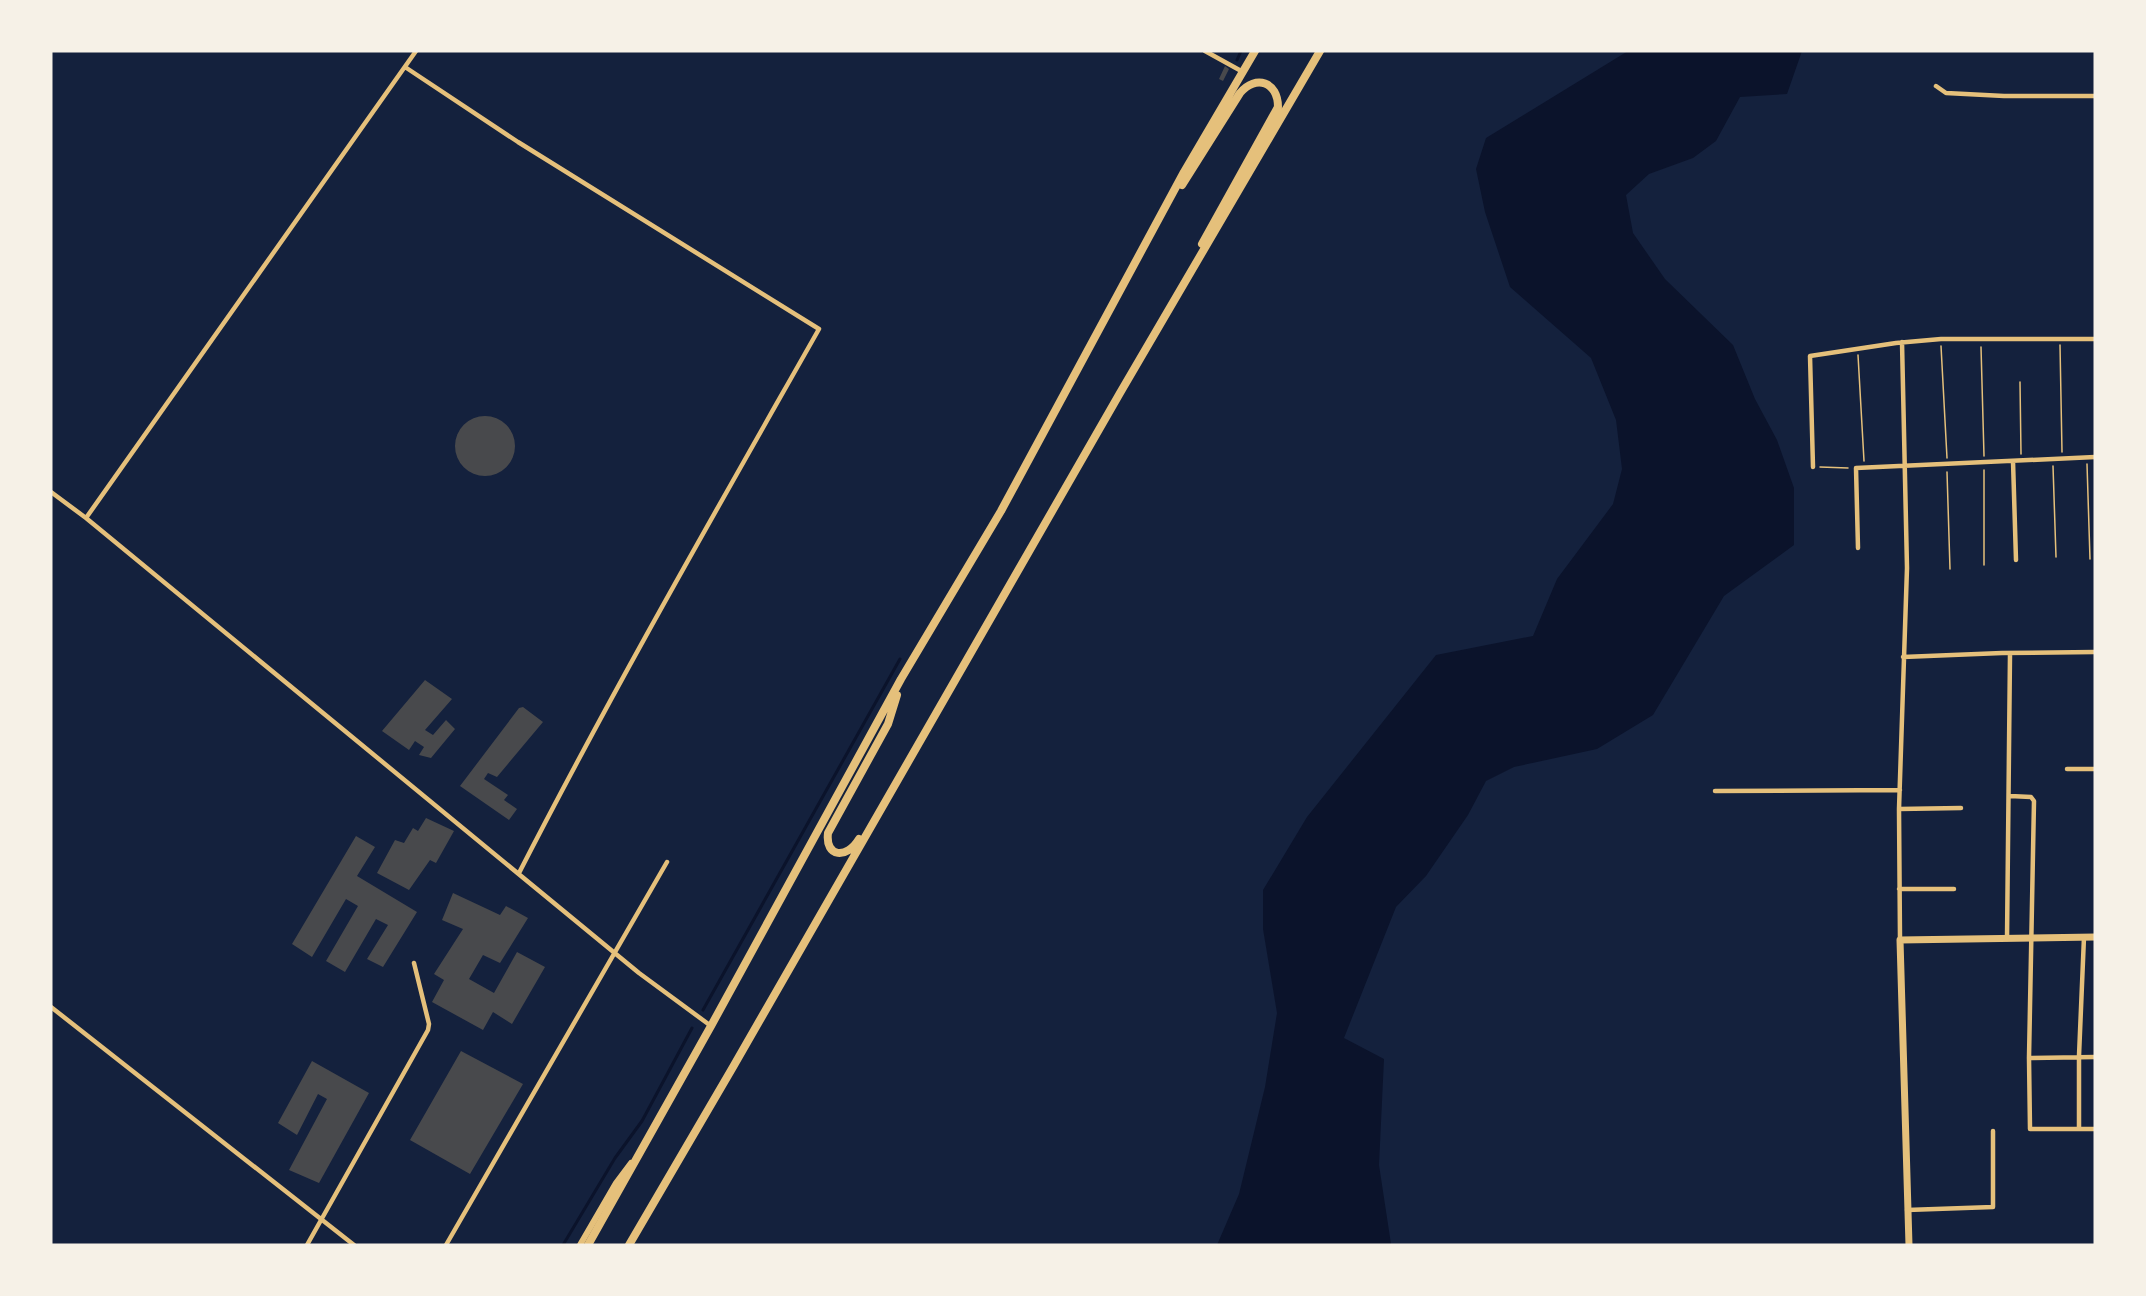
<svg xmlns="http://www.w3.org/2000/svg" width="2146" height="1296" font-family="'Alegreya Sans',sans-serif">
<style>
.water{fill:#0b132b}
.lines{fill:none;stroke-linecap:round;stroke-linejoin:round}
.stream{stroke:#0b132b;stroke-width:3}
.building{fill:#48494c}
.path{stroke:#e5c07b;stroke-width:1.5}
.minor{stroke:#e5c07b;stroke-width:4.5}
.tertiary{stroke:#e5c07b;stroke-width:6}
.secondary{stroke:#e5c07b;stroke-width:7}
.primary{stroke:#e5c07b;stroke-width:8}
</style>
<rect width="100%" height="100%" fill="#14213d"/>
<path class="water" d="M1628,51H1802L1787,94L1740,97L1716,141L1693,158L1649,174L1626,195L1633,233L1665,279L1733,345L1755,399L1777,440L1794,488V545L1724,596L1653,715L1597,749L1514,767L1486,781L1468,815L1426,876L1396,907L1344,1038L1384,1059L1379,1165L1391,1244L1217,1245L1239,1194L1265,1087L1277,1013L1263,929V890L1307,817L1436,655L1533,636L1557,579L1613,504L1622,469L1616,420L1591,358L1510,287L1485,212L1476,169L1486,138Z"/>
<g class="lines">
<path class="stream" d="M1237,60L1241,51
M703,1010L900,659
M563,1245L615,1158L642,1121L692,1028"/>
</g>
<path class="building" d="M1225,66L1229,69L1223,81L1219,79Z
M455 446a30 30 0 1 1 60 0a30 30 0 1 1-60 0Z
M425,680L452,699L425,730L433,735L446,720L455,729L431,758L419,755L424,747L415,741L409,750L382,731Z
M523,707L543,722L497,777L488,773L484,779L508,795L504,800L517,809L509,820L460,786L519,708Z
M426,818L454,831L436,863L430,860L409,890L377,873L395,840L404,843L413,828L418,831Z
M356,836L375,847L357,876L417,912L383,967L367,959L388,925L376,919L345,972L326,961L358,906L346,899L312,957L292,944Z
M453,893L500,915L506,906L528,918L500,963L483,955L469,979L494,993L517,952L545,967L512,1024L493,1012L483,1030L432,1002L444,980L434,974L463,929L442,920Z
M461,1051L523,1084L470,1174L410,1140Z
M312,1061L369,1093L319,1183L289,1170L327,1099L318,1094L297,1135L278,1123Z"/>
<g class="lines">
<path class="path" d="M2060,345L2062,452
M1941,346L1947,458
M1981,347L1984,456
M1858,355L1864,461
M2020,382L2021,454
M2087,464L2090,559
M2053,466L2056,557
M1820,467L1848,468
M1947,472L1950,569
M1984,565V470"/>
<path class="minor" d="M1205,51L1243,72
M405,67L518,142L819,329C717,509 614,688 519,873
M1936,86L1946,93L2004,96H2095
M2013,461L2016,560
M1813,467L1810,356L1896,343L1941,339H2095
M51,492L86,518L639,973L711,1026
M86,518L416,51
M1858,548L1856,468L2095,457
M1903,657L2002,653L2095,652
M2067,769H2095
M1715,791L1900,790
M2010,796L2031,797L2034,801L2029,1058L2030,1129H2095
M1899,809L1961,808
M1899,889H1954
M2007,939L2010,654
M1900,940L1899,809L1907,568L1902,342
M51,1007L354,1245
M2029,1058L2095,1057
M2079,1129V1056L2084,937
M1907,1210L1993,1207V1131
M307,1245L428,1030L429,1024L414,963
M446,1245L667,862"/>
<path class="tertiary" d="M580,1245L616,1183L631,1163"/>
<path class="secondary" d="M1909,1245L1900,940L2095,937"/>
<path class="primary" d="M1182,185L1240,93C1256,74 1278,82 1278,107L1202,244
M859,839C847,859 825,858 828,833L888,724L897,695
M588,1245L711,1026L901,679L1001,511L1184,172L1255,51
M629,1245L733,1067L1120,393L1320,51"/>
</g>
<rect width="2146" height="1296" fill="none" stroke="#f6f1e7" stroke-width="105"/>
</svg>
